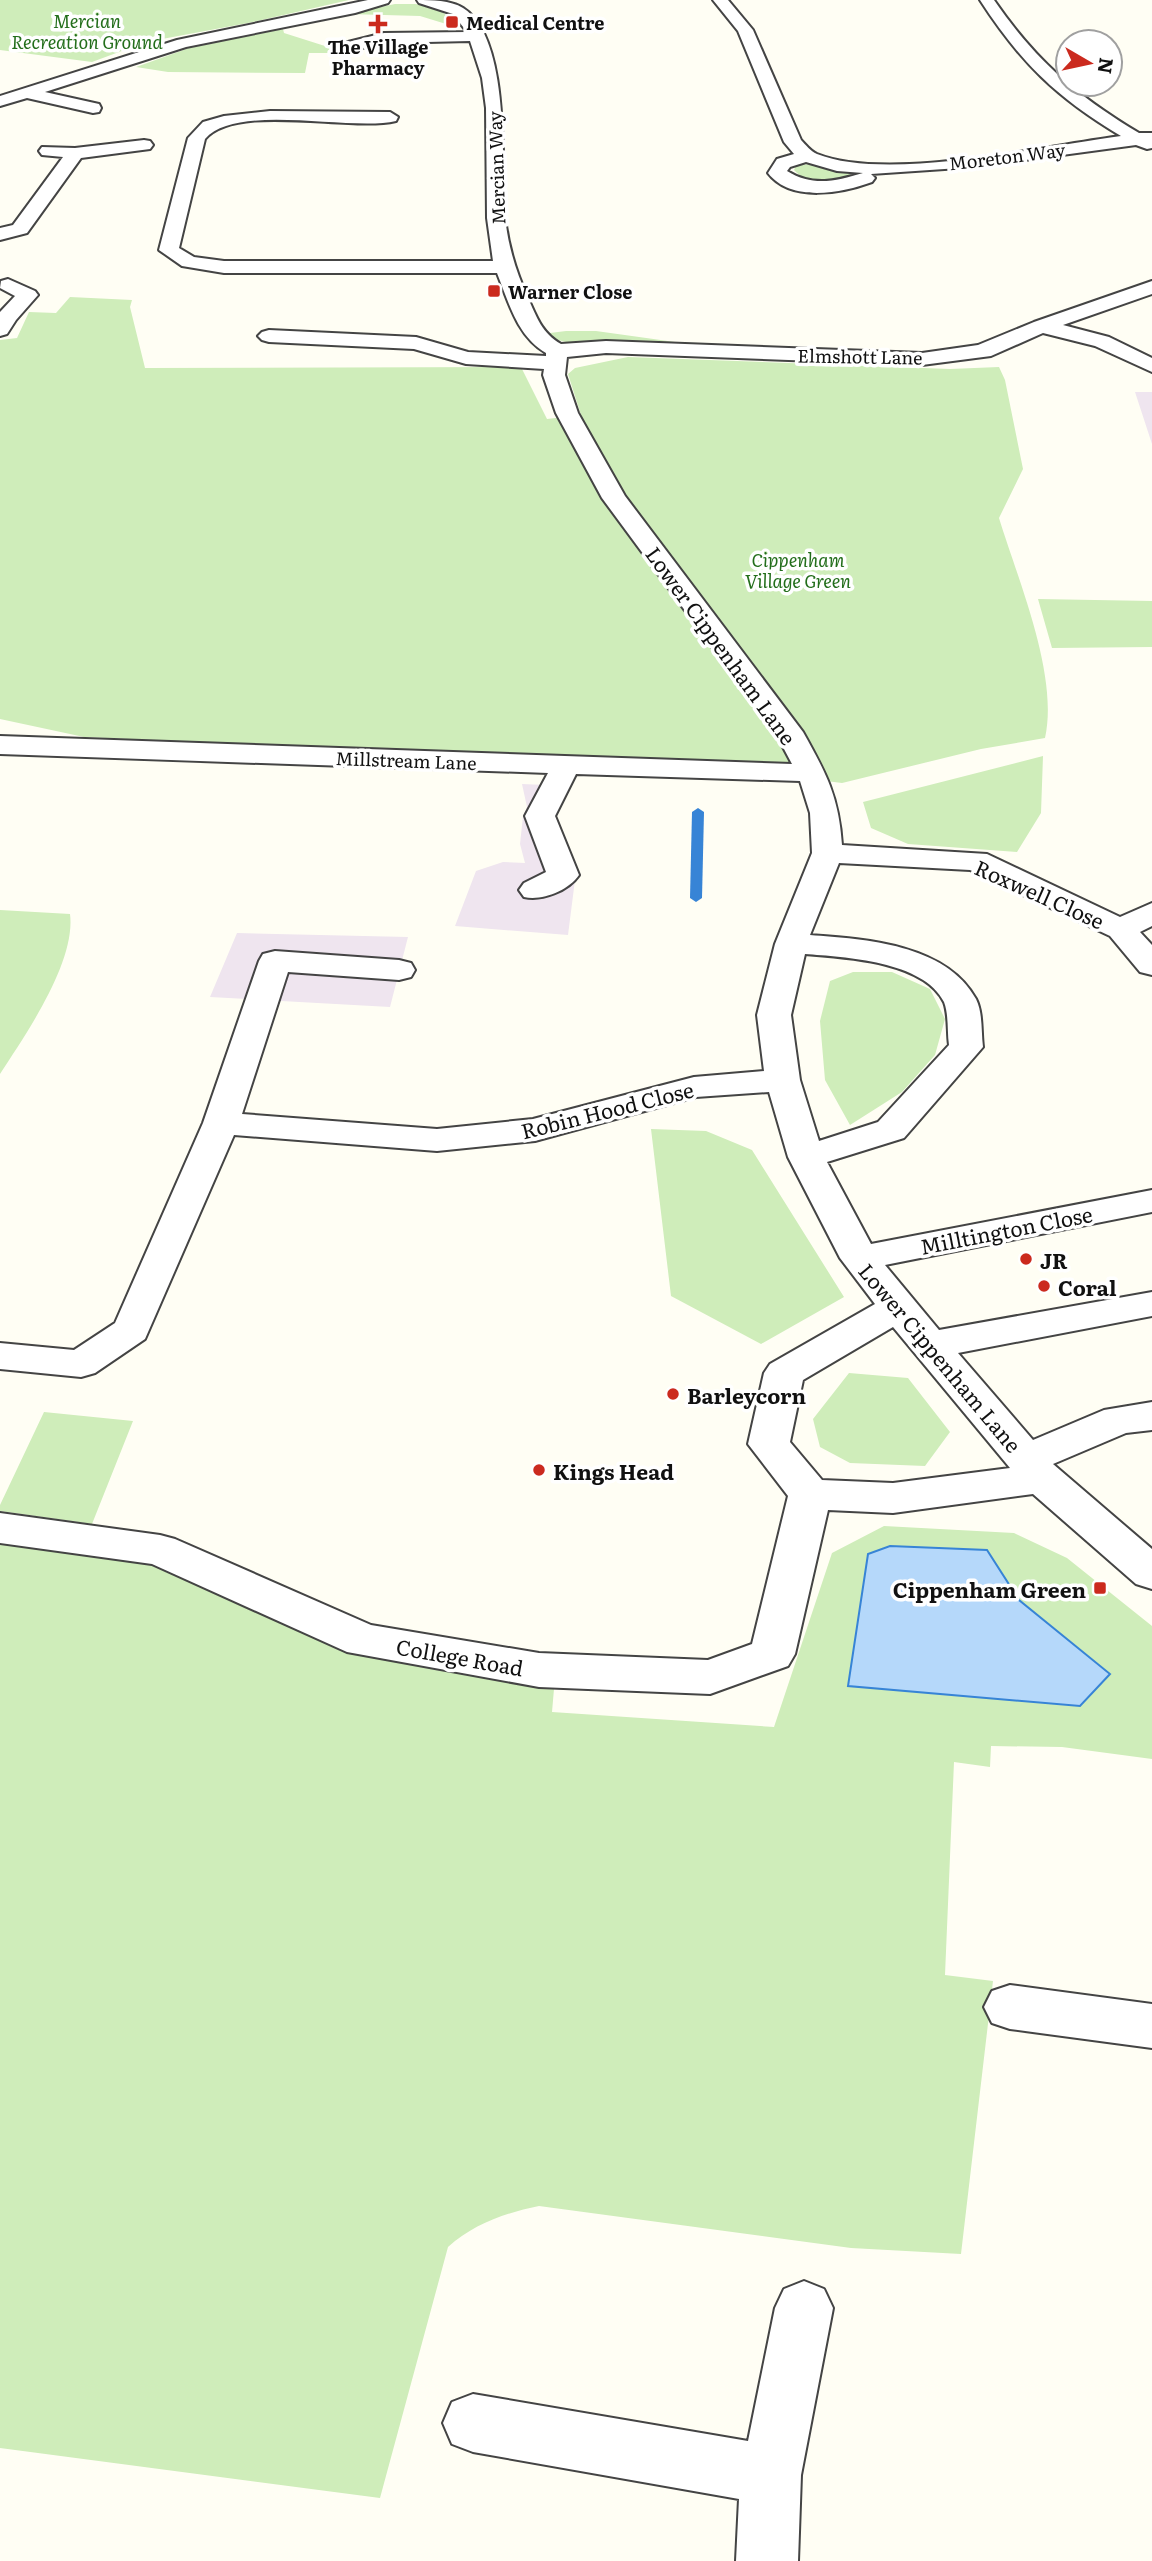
<svg xmlns="http://www.w3.org/2000/svg" width="1152" height="2561" font-family="Literata,serif">
<style>
.industrial{fill:#efe5ef}
.green{fill:#cfedba}
.water{fill:#b5d8fa;stroke:#3784d6;stroke-width:2}
.lines{fill:none;stroke-linecap:round;stroke-linejoin:round}
.stream{fill:#3784d6;fill-rule:evenodd}
.minor-casing{stroke:#444;stroke-width:4}
.minor{fill:#fff;fill-rule:evenodd}
.poi-dot{fill:#cb2a1e;stroke:#fff;stroke-width:2.5}
.labels{text-anchor:middle;dominant-baseline:central;stroke-width:7;stroke-linejoin:round;paint-order:stroke}
.far-park-label{font-size:18px;font-style:italic;fill:#236e1b;stroke:#fff}
.far-poi-label{font-size:18px;font-weight:bold;fill:#111;stroke:#fff;text-anchor:start}
.far-street-label{font-size:18px;fill:#111;stroke:#fff}
.street-label{font-size:21px;fill:#111;stroke:#fff}
.poi-label{font-size:21px;font-weight:bold;fill:#111;stroke:#fff;text-anchor:start}
</style>
<rect width="100%" height="100%" fill="#fffef4"/>
<path class="industrial" d="M1135,392H1152V444Z
M522,784L569,786L549,827L554,847L575,880L568,935L455,926L476,871L503,862L525,863L520,844L523,816L527,807Z
M237,933L408,937L390,1007L210,997Z"/>
<path class="green" d="M0,0H349L248,23L146,42L92,62L0,50Z
M395,4C424,4 439,2 456,27L420,16L348,14Z
M283,29L284,33L347,53H309L305,73L168,72L136,67L189,48Z
M815,164L852,172L848,178C826,183 810,187 794,170L796,165Z
M70,297L132,300L130,307L145,368L521,367L547,419L581,415L568,374L575,368L628,357L950,369L999,367L1005,380L1023,469L999,518C1018,580 1059,675 1045,738L981,749L842,783L738,770L622,761L84,737L0,719V340L17,338L29,312L56,313Z
M566,331H596L718,348L566,342L545,337L542,334Z
M1038,599L1152,601V647L1052,648Z
M1043,756L1041,813L1017,852L908,844L871,828L863,802Z
M0,910L70,914C76,962 26,1034 0,1074Z
M853,972H892L930,989L945,1019L935,1055L902,1092L850,1125L825,1080L820,1021L830,981Z
M651,1129L706,1131L752,1150L844,1297L761,1344L671,1296Z
M849,1373L908,1378L950,1432L925,1466L850,1463L820,1447L813,1419Z
M44,1412L133,1421L92,1524L0,1511V1505Z
M884,1526L1014,1533L1067,1558L1152,1626V1759L1062,1747L991,1746L990,1767L954,1762L945,1975L993,1981L961,2254L851,2248L539,2206C505,2213 474,2224 448,2247L380,2498L0,2448V1537L128,1554L346,1625L351,1654L554,1689L552,1712L774,1727L832,1553Z"/>
<path class="water" d="M890,1546L987,1550L1019,1600L1110,1674L1080,1706L848,1686L868,1554Z"/>
<g class="lines">
<path class="stream" d="M698,808L704,812L702,898L696,902L690,898L692,812Z"/>
<defs>
<path id="minor" d="M368,0H390L388,3L355,13L186,47L45,92L99,104L101,108L99,112L93,113L27,98L0,106V96L177,40Z
M417,0C432,0 450,0 463,8C511,38 501,166 505,217C508,246 516,272 528,298C537,318 542,333 561,344L606,341L922,353L978,345L1034,322L1152,281V294L1063,325L1109,337L1152,358V372L1095,346L1043,333L991,356L922,365L606,353L567,357L565,375L578,413L625,496L803,732C826,773 839,797 842,845L987,854L1120,917L1152,903V926L1140,932L1152,945V975L1140,972L1110,936L970,870L839,863L810,935C865,939 946,944 976,999C983,1013 981,1032 983,1047L904,1138L827,1162L871,1244L1152,1190V1212L885,1265L939,1330L1152,1292V1316L958,1353L1033,1440L1104,1410L1152,1402V1430L1126,1433L1053,1464L1152,1549V1589L1136,1584L1033,1494L893,1513L828,1510L795,1654L788,1666L710,1694L539,1687L347,1652L152,1564L0,1543V1513L160,1535L175,1539L371,1625L539,1653L708,1660L752,1644L788,1496L748,1444L764,1373L770,1364L875,1304L840,1258L788,1157L769,1092L696,1097L535,1141L437,1151L234,1135L145,1339L95,1373L81,1377L0,1369V1343L74,1350L115,1323L203,1123L259,961L263,954L275,951L399,960L411,963L415,970L411,977L399,980L288,972L242,1114L437,1129L533,1119L694,1077L764,1071L757,1015L775,944L812,853L810,813L800,781L576,774L555,816L579,875C568,891 542,901 524,897L519,890L524,883L546,872L525,816L548,773L0,754V736L792,764L776,734L602,498L556,413L543,375L544,369L466,364L414,349L269,342L262,340L258,336L262,332L269,330L416,337L468,352L546,356V353C517,336 509,303 497,273H224L182,266L159,250L188,138L203,122L224,116L270,111L390,112L398,117L396,121C351,132 237,102 205,139L179,248L194,257L224,261H493L487,218L486,108L482,78L470,41L384,43L350,51L342,46L344,43L384,33L467,32L453,14L419,3ZM805,954C844,957 924,961 944,1002C949,1015 947,1032 949,1045L878,1122L819,1141L800,1080L791,1015ZM893,1327L1010,1468L893,1483L822,1480L790,1442L803,1380Z
M713,0H728L753,30L801,140C806,145 810,151 817,154C887,182 1044,146 1121,136C1057,98 1020,62 980,0H994C1036,61 1076,95 1139,133H1152V148L1147,149L1136,145L974,167L871,174L875,178L872,182C842,193 791,203 768,173L777,159L794,154L784,142L738,31ZM806,162L837,171L863,173C836,181 813,187 787,171L790,167Z
M144,140L150,141L153,145L150,149L81,158L27,233L0,240V228L13,225L63,157L42,155L39,151L42,147L75,148Z
M8,279L35,291L38,295L16,320L7,334L0,336V312L15,296L0,288L1,281Z
M1010,1985L1152,2004V2048L1010,2029L992,2023L984,2007L992,1991Z
M804,2281L824,2289L833,2308L801,2475L798,2561H736L739,2499L473,2452L452,2444L443,2423L452,2402L473,2394L748,2441L775,2308L784,2289Z"/>
</defs>
<use href="#minor" class="minor-casing"/>
<use href="#minor" class="minor"/>
</g>
<g class="poi-dot">
<rect x="445" y="15" width="14" height="14" rx="3.5"/>
<path d="M374.5 13.5h7v7h7v7h-7v7h-7v-7h-7v-7h7z"/>
<rect x="487" y="284" width="14" height="14" rx="3.5"/>
<circle cx="1026" cy="1259" r="7"/>
<circle cx="1044" cy="1286" r="7"/>
<circle cx="673" cy="1394" r="7"/>
<circle cx="539" cy="1470" r="7"/>
<rect x="1093" y="1581" width="14" height="14" rx="3.5"/>
</g>
<g class="labels">
<g class="far-park-label">
<text x="87" y="20">Mercian<tspan x="87" dy="21">Recreation Ground</tspan></text>
<text x="798" y="559">Cippenham<tspan x="798" dy="21">Village Green</tspan></text>
</g>
<g class="far-poi-label">
<text x="466" y="22">Medical Centre</text>
<text x="378" y="46" text-anchor="middle">The Village<tspan x="378" dy="21">Pharmacy</tspan></text>
<text x="508" y="291">Warner Close</text>
</g>
<g class="far-street-label">
<text transform="translate(1007 156) rotate(-7)">Moreton Way</text>
<text transform="translate(496 168) rotate(-92)">Mercian Way</text>
<text transform="translate(860 356) rotate(1)">Elmshott Lane</text>
<text transform="translate(406 760) rotate(2)">Millstream Lane</text>
</g>
<g class="street-label">
<text transform="translate(722 645) rotate(54)">Lower Cippenham Lane</text>
<text transform="translate(1040 893) rotate(24)">Roxwell Close</text>
<text transform="translate(607 1109) rotate(-14)">Robin Hood Close</text>
<text transform="translate(1006 1229) rotate(-11)">Milltington Close</text>
<text transform="translate(941 1357) rotate(50)">Lower Cippenham Lane</text>
<text transform="translate(460 1656) rotate(10)">College Road</text>
</g>
<g class="poi-label">
<text x="1040" y="1259">JR</text>
<text x="1058" y="1286">Coral</text>
<text x="687" y="1394">Barleycorn</text>
<text x="553" y="1470">Kings Head</text>
<text x="1086" y="1588" text-anchor="end">Cippenham Green</text>
</g>
</g>
<g transform="translate(1089 63) rotate(99)"><circle r="33" fill="#ffffff" stroke="#a0a0a0" stroke-width="2"/>
<path d="M0-5L12 26L0 18L-12 26Z" fill="#cb2a1e"/>
<text y="-10" font-size="19" font-weight="bold" text-anchor="middle" fill="#111111">N</text>
</g>
</svg>
